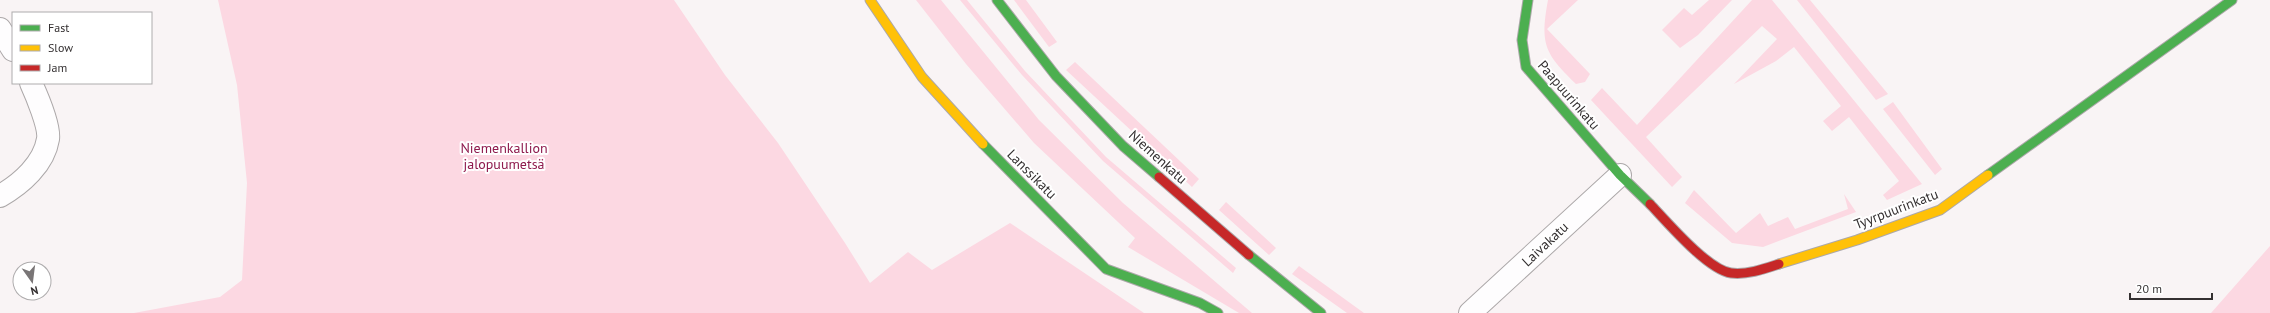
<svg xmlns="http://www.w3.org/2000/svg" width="2270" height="313" font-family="'PT Sans',sans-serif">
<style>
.green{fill:#fcd8e2}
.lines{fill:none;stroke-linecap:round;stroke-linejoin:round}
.street-casing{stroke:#aca8a9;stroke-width:24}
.fast-casing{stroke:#aca8a9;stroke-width:11}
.slow-casing{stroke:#aca8a9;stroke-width:11}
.jam-casing{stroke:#aca8a9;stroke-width:11}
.street{stroke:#fefdfe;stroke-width:22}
.fast{stroke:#4caf50;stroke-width:9}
.slow{stroke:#ffc107;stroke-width:9}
.jam{stroke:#c62828;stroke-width:9}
.labels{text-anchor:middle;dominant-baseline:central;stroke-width:4;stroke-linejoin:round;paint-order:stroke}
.street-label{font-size:14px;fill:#343031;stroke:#fff}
.park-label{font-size:14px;fill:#8e1a4d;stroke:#fff}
</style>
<rect width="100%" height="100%" fill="#f9f4f5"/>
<path class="green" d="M218,0H674L725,75L778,143L845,243L870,283L908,252L932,270L1010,223L1144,313H134L220,297L242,280L247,183L237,85Z
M916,0H941L1039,120L1123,203L1252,313H1239L1128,247L1135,238L1034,143L966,64Z
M960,0H967L1025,71L1106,157L1236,268L1233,273L1103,161L1022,75Z
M1014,0H1026L1057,42L1049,47Z
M1548,0H1578L1547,29L1590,74L1585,82L1576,84C1544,53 1540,44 1548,0Z
M1709,0H1732L1698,35L1680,48L1662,30L1684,8L1692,15Z
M1752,0H1772L1922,184L1887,200L1883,195L1899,181L1849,117L1832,131L1823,121L1841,106L1794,47L1776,61L1734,84L1777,39L1762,26L1646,137L1682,177L1672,187L1591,100L1602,88L1637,125Z
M1797,0H1810L1888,94L1876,100Z
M1075,62L1199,179L1192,187L1066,70Z
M1893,102L1942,169L1935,175L1883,109Z
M1694,190L1736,233L1760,213L1768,226L1788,217L1795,229L1848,209L1844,194L1856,212L1763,247L1732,243L1685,203Z
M1226,202L1276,248L1269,255L1219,210Z
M2270,246V313H2211Z
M1299,266L1364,313H1347L1292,274Z"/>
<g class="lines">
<defs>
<path id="street" d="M0,29L13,50
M0,196C21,184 44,164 48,139C50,127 36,94 31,83
M1470,313L1620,175"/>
<path id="fast" d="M997,0L1056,76L1123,146L1159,177
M1528,0L1522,40L1526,67L1620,175L1650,204
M983,144L1106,269L1200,303L1218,313
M1988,175L2232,0
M1249,255L1321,313"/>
<path id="slow" d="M870,0L922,77L983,144
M1779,264L1857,240L1940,210L1988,175"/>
<path id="jam" d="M1159,177L1249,255
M1650,204C1667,222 1708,270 1731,273C1747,275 1764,269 1779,264"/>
</defs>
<use href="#street" class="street-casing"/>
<use href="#fast" class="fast-casing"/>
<use href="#slow" class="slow-casing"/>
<use href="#jam" class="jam-casing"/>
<use href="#street" class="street"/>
<use href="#fast" class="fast"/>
<use href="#slow" class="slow"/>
<use href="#jam" class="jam"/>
</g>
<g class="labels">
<g class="street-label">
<text transform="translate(1569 95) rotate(49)">Paapuurinkatu</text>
<text transform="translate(1158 157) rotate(42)">Niemenkatu</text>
<text transform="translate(1032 174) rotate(45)">Lanssikatu</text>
<text transform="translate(1896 209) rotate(-21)">Tyyrpuurinkatu</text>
<text transform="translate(1545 244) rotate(-43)">Laivakatu</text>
</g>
<g class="park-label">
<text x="504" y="148">Niemenkallion<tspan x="504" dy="16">jalopuumetsä</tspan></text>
</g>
</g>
<rect x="12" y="12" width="140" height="72" fill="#ffffff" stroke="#aeacad"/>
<rect x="20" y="25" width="20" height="6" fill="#4caf50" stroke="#aeacad"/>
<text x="48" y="32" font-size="12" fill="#343031">Fast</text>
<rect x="20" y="45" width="20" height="6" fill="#ffc107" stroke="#aeacad"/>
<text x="48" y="52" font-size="12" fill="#343031">Slow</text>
<rect x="20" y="65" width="20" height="6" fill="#c62828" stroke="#aeacad"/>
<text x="48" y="72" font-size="12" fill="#343031">Jam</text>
<g transform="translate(32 281) rotate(166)"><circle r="19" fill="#ffffff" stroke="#aeacad"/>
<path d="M0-3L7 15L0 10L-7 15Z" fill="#797576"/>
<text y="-6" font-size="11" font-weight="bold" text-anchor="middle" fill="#343031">N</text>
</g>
<path d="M2130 293v6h82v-6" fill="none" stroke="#343031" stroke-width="2"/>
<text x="2136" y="293" font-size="12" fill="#343031" stroke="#ffffff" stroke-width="3" paint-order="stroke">20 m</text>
</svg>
